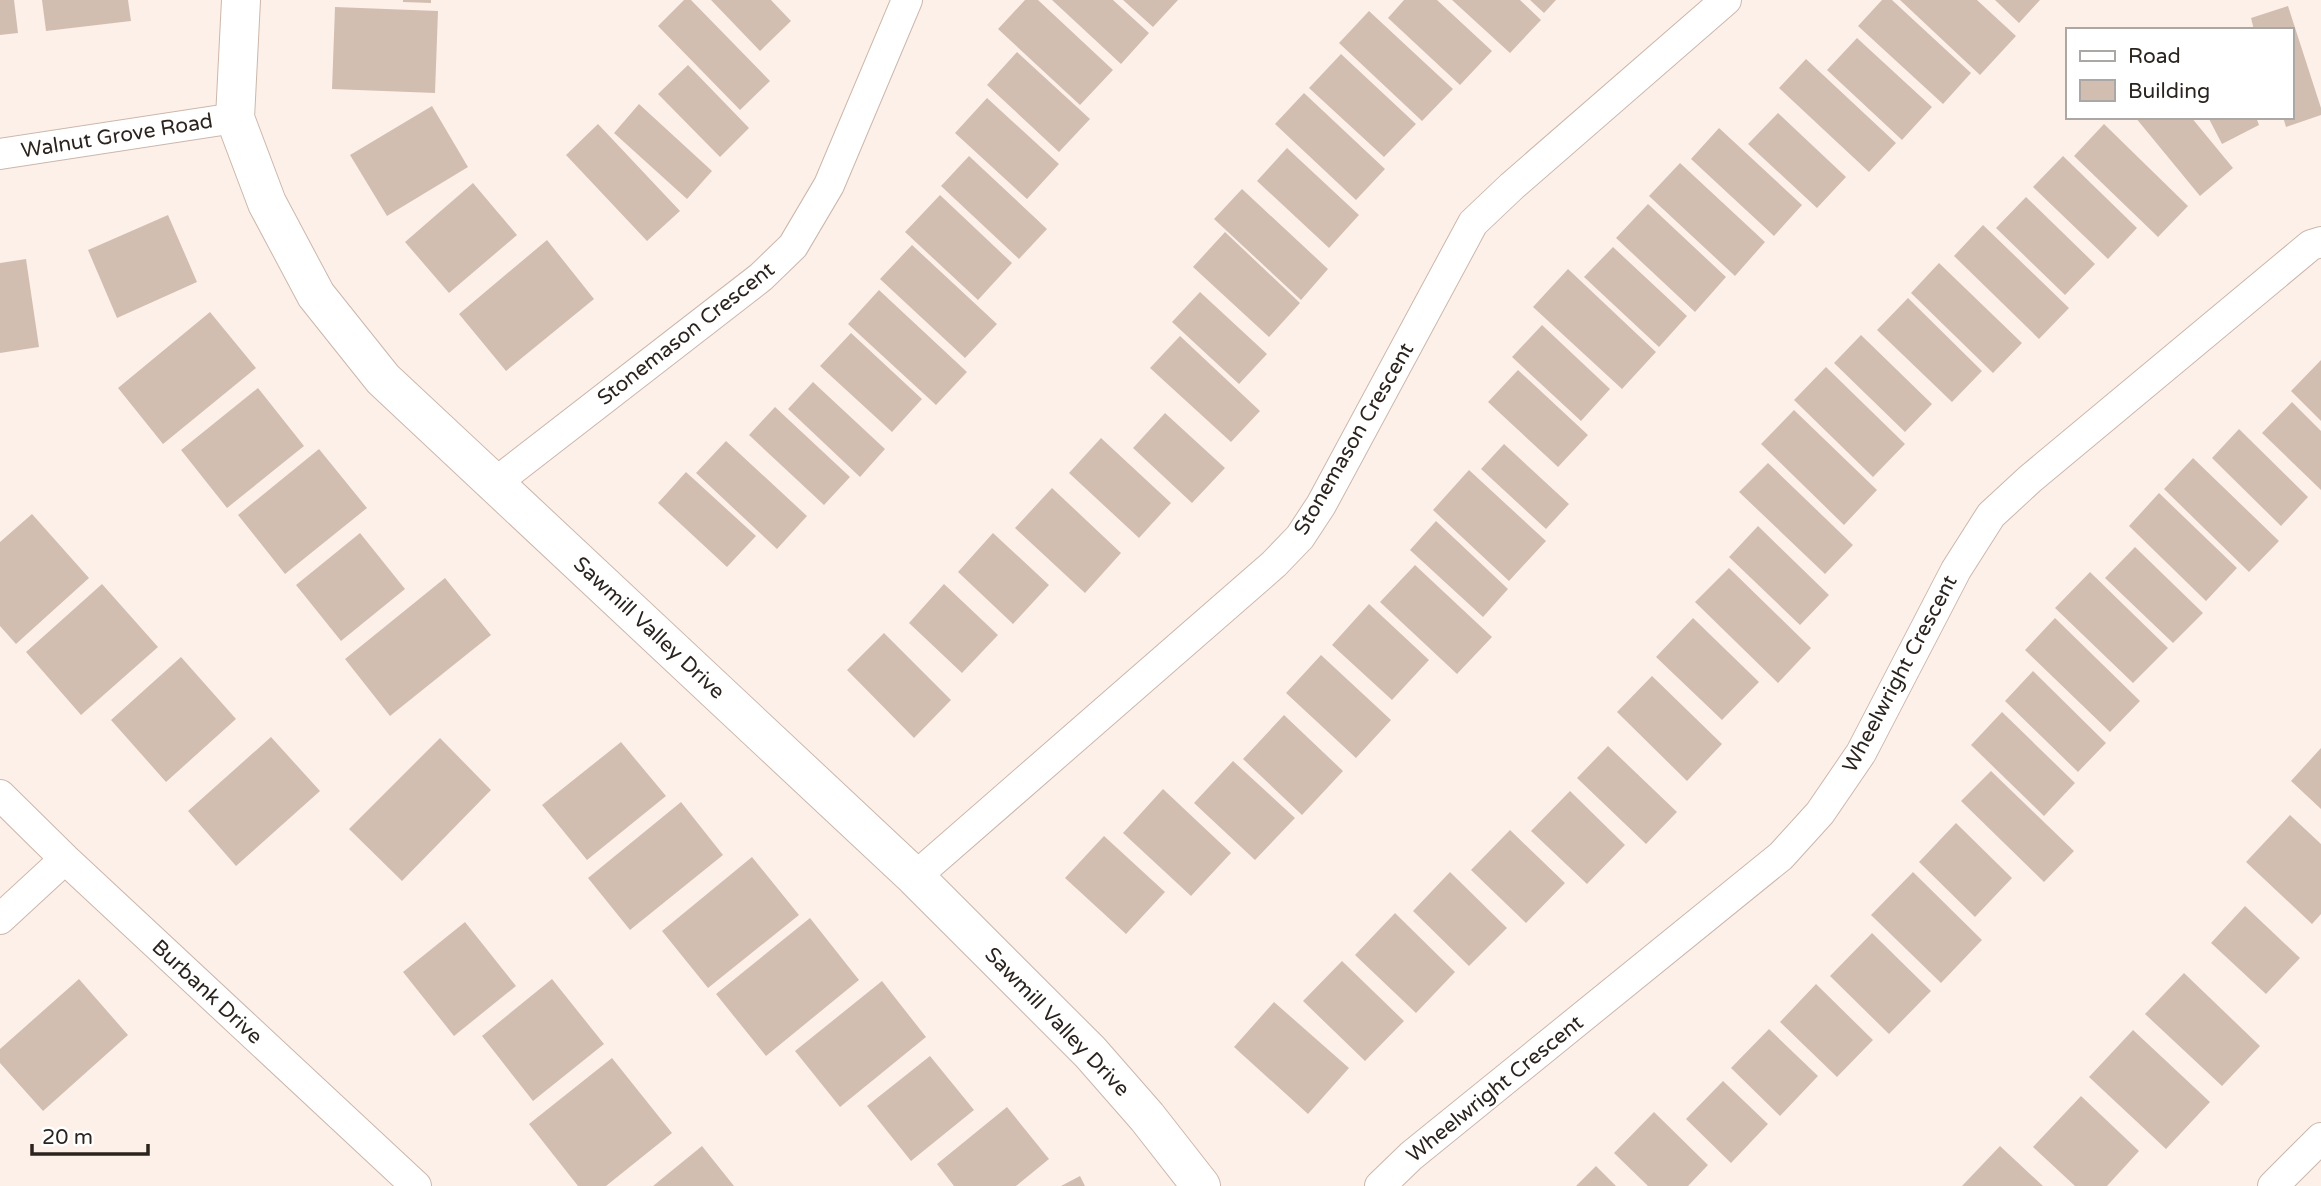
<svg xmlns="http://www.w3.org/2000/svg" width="2321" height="1186" font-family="'Varela Round',sans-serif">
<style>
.building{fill:#d2beb1}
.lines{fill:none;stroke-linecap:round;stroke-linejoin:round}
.minor-casing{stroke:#ccb7ab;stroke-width:32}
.tertiary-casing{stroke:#ccb7ab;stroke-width:40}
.minor{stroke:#fff;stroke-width:30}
.tertiary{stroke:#fff;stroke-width:38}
.labels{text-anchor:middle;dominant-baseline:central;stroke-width:5;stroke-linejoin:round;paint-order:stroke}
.street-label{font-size:21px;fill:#2b231e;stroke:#fff}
</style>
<rect width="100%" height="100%" fill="#fdf0e9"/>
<path class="building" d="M0,0H14L18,33L0,35Z
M42,0H128L131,21L46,31Z
M403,0H431V3L403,2Z
M684,0H691L770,81L740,110L658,26Z
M711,0H771L791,21L760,51Z
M1025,0H1038L1113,70L1080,105L998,29Z
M1052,0H1113L1149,33L1121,64Z
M1123,0H1178L1153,27Z
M1404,0H1437L1492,51L1460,85L1388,18Z
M1452,0H1520L1541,20L1510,53Z
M1530,0H1556L1544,13Z
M1882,0H1892L1971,73L1943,104L1858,26Z
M1900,0H1977L2016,36L1980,75Z
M1995,0H2040L2019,23Z
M2288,6L2321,108V115L2286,127L2283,117H2291V30H2254L2251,18Z
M335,7L438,11L435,93L332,89Z
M1369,11L1453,89L1422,121L1339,43Z
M1857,38L1932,107L1902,140L1827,70Z
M1017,52L1090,119L1059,152L987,85Z
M1341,54L1416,124L1384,157L1309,88Z
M1806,59L1896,143L1869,172L1779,88Z
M688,65L749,128L720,157L658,94Z
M1304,93L1385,169L1356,200L1275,124Z
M987,98L1059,164L1027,199L955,133Z
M639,104L712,171L687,199L614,133Z
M432,106L468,167L387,216L350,155Z
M1778,113L1846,177L1817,208L1748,144Z
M2135,117H2191L2233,168L2200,196Z
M2208,117H2256L2259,125L2222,144Z
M598,124L680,211L647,241L566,155Z
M2104,124L2188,206L2158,237L2074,156Z
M1719,128L1802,205L1774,236L1691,159Z
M1287,148L1359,215L1329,248L1257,181Z
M969,156L1047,229L1019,259L941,186Z
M2063,156L2137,228L2108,259L2033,187Z
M1680,163L1765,242L1735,276L1649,196Z
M473,183L517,235L449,293L405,242Z
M1242,189L1328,269L1301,300L1214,219Z
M940,195L1012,263L978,300L905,232Z
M2026,197L2095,264L2065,295L1996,228Z
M1648,204L1726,277L1695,312L1616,238Z
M168,215L197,282L117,318L88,250Z
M1983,225L2069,308L2039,339L1954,256Z
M1225,232L1300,303L1269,337L1193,267Z
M547,240L594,299L506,371L459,314Z
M912,245L997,324L965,358L880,279Z
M1613,247L1687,316L1659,347L1584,277Z
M26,259L39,347L0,353V263Z
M1939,263L2022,343L1993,373L1911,293Z
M1568,269L1656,352L1622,389L1533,307Z
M879,290L967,372L936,405L848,324Z
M1200,292L1267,354L1239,384L1172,322Z
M1908,298L1982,371L1952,402L1877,330Z
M210,312L256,368L163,444L118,388Z
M1542,325L1610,389L1581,421L1512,357Z
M851,333L922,399L892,432L820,366Z
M1861,335L1932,404L1905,432L1834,363Z
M1180,336L1260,411L1231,442L1150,368Z
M2321,360V421L2291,391Z
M1826,367L1905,444L1873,477L1794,400Z
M1518,370L1588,435L1558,467L1488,402Z
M813,382L885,449L860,477L788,409Z
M258,388L304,446L227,508L181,450Z
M2292,402L2321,431V490L2262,433Z
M775,407L850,477L824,505L749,435Z
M1794,410L1877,490L1844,525L1761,444Z
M1165,413L1225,468L1192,503L1133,448Z
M2239,429L2308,497L2281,526L2212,458Z
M1101,438L1171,503L1139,538L1069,473Z
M726,441L807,516L777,549L696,473Z
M1504,444L1569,504L1546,529L1481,469Z
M319,449L367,508L285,574L238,515Z
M2193,458L2279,541L2249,572L2164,489Z
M1768,463L1853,545L1825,574L1739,492Z
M1469,470L1546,541L1509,581L1433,510Z
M686,472L756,536L727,567L658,503Z
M1052,488L1121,553L1085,593L1015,528Z
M2159,493L2237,568L2206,601L2129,526Z
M32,514L89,578L16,644L0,626V542Z
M1436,521L1508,589L1483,617L1410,550Z
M1758,526L1829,595L1800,625L1729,557Z
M360,533L405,589L341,641L296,585Z
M993,533L1049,585L1013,624L958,572Z
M2135,547L2203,613L2173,643L2105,578Z
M1415,565L1492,637L1457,674L1380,602Z
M1729,568L1811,648L1778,683L1695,602Z
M2090,572L2168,648L2133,683L2055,608Z
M445,578L491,635L390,716L345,659Z
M102,584L158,647L81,715L26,652Z
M944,584L998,635L962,673L909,623Z
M1369,604L1429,660L1392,700L1332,645Z
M1693,618L1759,682L1722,720L1656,657Z
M2055,618L2140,701L2110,732L2025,650Z
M884,633L951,700L914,738L847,670Z
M1321,655L1391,720L1356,758L1286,693Z
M181,657L236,719L166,782L111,720Z
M2033,671L2106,743L2078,772L2005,701Z
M1652,676L1722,744L1687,781L1617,712Z
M2002,712L2075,783L2044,816L1971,745Z
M1284,715L1343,771L1302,815L1243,759Z
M271,737L320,791L236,866L188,811Z
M440,738L491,790L402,881L349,829Z
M621,742L666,796L587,860L542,805Z
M1608,746L1677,812L1646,844L1577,778Z
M2321,748V809L2291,781Z
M1233,761L1295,818L1255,860L1194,803Z
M1991,771L2074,851L2044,882L1961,801Z
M1163,789L1231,853L1191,896L1123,833Z
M1570,791L1625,845L1587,884L1531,831Z
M681,802L723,855L630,930L588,878Z
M2290,815L2321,844V914L2312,924L2246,862Z
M1956,823L2012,878L1975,917L1919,862Z
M1510,830L1565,883L1526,923L1471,870Z
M1104,836L1165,892L1126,934L1065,878Z
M752,857L799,915L708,988L662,931Z
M1450,872L1507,928L1469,966L1413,911Z
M1913,872L1982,940L1941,983L1871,915Z
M2245,906L2300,958L2266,994L2211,943Z
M1395,913L1455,972L1416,1013L1355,955Z
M810,918L859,980L766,1056L716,994Z
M465,922L516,986L454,1036L403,972Z
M1872,933L1931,991L1889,1034L1830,976Z
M1342,961L1404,1021L1365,1061L1303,1001Z
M2184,973L2260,1046L2222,1086L2145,1014Z
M79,979L128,1035L43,1111L0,1063V1049Z
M552,979L604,1044L533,1101L482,1036Z
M882,981L926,1037L840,1107L795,1051Z
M1816,984L1873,1040L1837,1077L1780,1022Z
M1274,1002L1349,1068L1308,1114L1234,1047Z
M1769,1029L1818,1076L1780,1116L1731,1068Z
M2133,1030L2210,1102L2166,1149L2089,1077Z
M930,1056L974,1110L911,1161L867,1106Z
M612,1058L672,1133L606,1186H578L529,1124Z
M1723,1081L1768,1124L1731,1163L1686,1119Z
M2081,1096L2139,1151L2107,1186H2075L2033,1147Z
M1007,1107L1049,1159L1016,1186H954L937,1164Z
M1654,1112L1708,1165L1688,1186H1648L1614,1153Z
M702,1146L734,1186H653Z
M2000,1146L2043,1186H1962Z
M1596,1166L1616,1186H1576Z
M1080,1176L1085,1186H1061Z"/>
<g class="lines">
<defs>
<path id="minor" d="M0,154L235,118
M495,483L761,277L793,246L829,185L907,0
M0,795L65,859L416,1186
M915,877L1274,564L1300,537L1321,505L1473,223L1512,186L1726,0
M0,919L65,859
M1380,1186L1411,1156L1781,856L1820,813L1861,753L1956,570L1991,515L2030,479L2311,245L2321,242
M2273,1186L2321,1138"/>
<path id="tertiary" d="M241,0L235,118L267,203L316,295L383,379L915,877L1090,1052L1147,1117L1201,1186"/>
</defs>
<use href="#minor" class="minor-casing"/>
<use href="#tertiary" class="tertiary-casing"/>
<use href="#minor" class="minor"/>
<use href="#tertiary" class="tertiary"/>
</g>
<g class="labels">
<g class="street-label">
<text transform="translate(117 136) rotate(-9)">Walnut Grove Road</text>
<text transform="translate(686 334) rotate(-38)">Stonemason Crescent</text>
<text transform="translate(1354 439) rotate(-60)">Stonemason Crescent</text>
<text transform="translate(649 628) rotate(43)">Sawmill Valley Drive</text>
<text transform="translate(1900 674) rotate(-62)">Wheelwright Crescent</text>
<text transform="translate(207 992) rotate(43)">Burbank Drive</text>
<text transform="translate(1057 1022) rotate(46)">Sawmill Valley Drive</text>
<text transform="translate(1495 1089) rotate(-39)">Wheelwright Crescent</text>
</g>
</g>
<rect x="2066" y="28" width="228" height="91" fill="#ffffff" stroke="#aaa7a5" stroke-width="2"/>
<rect x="2080" y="51" width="35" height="10" fill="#ffffff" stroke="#aaa7a5" stroke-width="2"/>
<text x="2128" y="63" font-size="21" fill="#2b231e">Road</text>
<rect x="2080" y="80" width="35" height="21" fill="#d2beb1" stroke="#aaa7a5" stroke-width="2"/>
<text x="2128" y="98" font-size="21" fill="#2b231e">Building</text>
<path d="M32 1144v10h116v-10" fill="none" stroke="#2b231e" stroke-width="3.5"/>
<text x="42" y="1144" font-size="21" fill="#2b231e" stroke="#ffffff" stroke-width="5" paint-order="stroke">20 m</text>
</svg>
